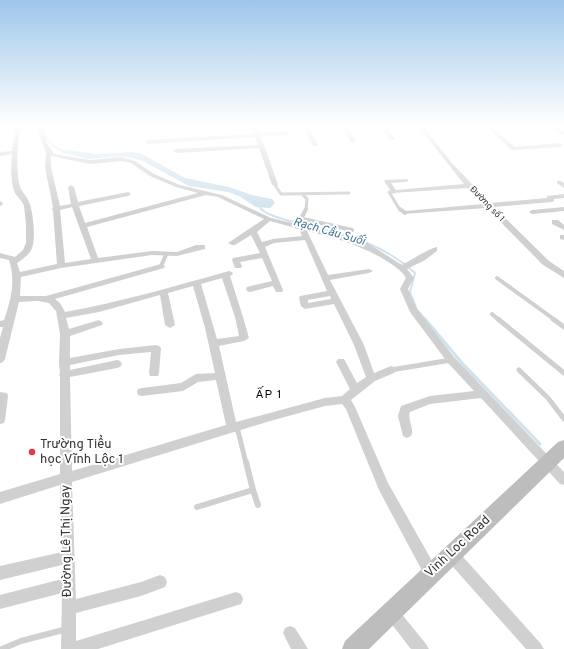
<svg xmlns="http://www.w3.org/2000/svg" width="564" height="649" font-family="Overpass,sans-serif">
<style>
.water{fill:#cfe2ee}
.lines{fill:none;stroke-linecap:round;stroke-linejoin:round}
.stream-far2{stroke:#cfe2ee;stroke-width:1.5}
.stream-far1{stroke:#cfe2ee;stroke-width:2}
.stream{stroke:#cfe2ee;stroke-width:3}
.service-far3{stroke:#d0d0d0;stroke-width:3}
.service-far2{stroke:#d0d0d0;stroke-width:4}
.service-far1{stroke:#d0d0d0;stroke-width:5}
.service{stroke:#d0d0d0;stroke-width:6}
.minor{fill:#d0d0d0;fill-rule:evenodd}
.secondary{fill:#bdbdbd;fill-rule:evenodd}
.poi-dot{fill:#e63946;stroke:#fff;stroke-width:1.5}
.labels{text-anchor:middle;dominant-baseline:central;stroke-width:4;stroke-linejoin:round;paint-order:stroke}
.far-street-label{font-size:9px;fill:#333;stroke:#fff}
.water-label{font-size:12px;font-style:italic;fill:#3f7597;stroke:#fff}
.neighbourhood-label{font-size:12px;letter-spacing:1px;fill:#000;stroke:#fff}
.near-poi-label{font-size:13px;fill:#333;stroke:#fff;text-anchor:start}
.near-street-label{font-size:13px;fill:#333;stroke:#fff}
</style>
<rect width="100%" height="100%" fill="#fff"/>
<path class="water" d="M58,149L97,154L132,152L142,154L185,178L229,187L252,195L272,199L275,203L270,208L256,207L239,196L228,192L189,186L143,161L132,158L120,156L88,159L64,153Z"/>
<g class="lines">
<path class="stream-far2" d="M44,125C43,137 50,146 61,150
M258,206L262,210"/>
<path class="stream-far1" d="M261,209C271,219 313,226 328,230C361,238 390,250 415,273L410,292L417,310L426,320"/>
<path class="stream" d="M425,319L462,363L540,444"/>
<path class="service-far3" d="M275,185L281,194L349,193
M394,192H389L400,210
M303,195L307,199L306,210"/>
<path class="service-far2" d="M400,209L405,213
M303,219L352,230
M297,227L306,209
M161,266L166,255
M497,278L555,320
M492,314L499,320"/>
<path class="service-far1" d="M498,319L564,373
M553,319L564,327
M391,370L451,360
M519,370L548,398L564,419
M237,427L246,463"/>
<path class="service" d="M253,490L258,505
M197,507L253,490L246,462
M2,649L21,641L67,629"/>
<path class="minor" d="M16,125H22C17,144 16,164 19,183C21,193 26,194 29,202C33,211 36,238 32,248C30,254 23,259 17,263L20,272L57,264L53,211L52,209L53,207L45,167L46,152L39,136L37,125H43L46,141L54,154L90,160L121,157L135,161L154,174L180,185L222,195L271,218L351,237L369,244L402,265C409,261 432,247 437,247V251L425,260L407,269L414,278L408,289L417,309L454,357L564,472V485L560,484L481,398L430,404L410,412C407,420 415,429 411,436L407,438L403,436L398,416L401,406L430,396L474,391L448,363L410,312L400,289L406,278C401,269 391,264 382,258C356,244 336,238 307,231L328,275L369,269L373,271L369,273L330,280L364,345L374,373L391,366L394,367L396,370L394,373L375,381L351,400L355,407L388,483L436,568L438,573L436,578L431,580L426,578L379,490L346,409L342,404L325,406L270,421L72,482L76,599L141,582L160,575L165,577L167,582L165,587L141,596L76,613V641L236,592L241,594L243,599L241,604L98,649H61L62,593L0,609V595L62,579V565L0,580V566L62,552L60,485L0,504V492L60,474V377L59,375L60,373L59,363L60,334L56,311L49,303L38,301L19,302L5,359L3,362L0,363V338L3,327H0V321L4,320C11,300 16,281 9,260L0,258V253L15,257L23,250L26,243V224L24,206C22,200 18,198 15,193C10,182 11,166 12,154L0,156V152L12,151ZM51,156L90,164L121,161L131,163L150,176L176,187L198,193L85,223L79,206L128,196L131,194L128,192L78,202L74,187L71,185L68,187L71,204L60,206L51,167ZM206,195L218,197L264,219L228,243L232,245H235L251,235L260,253L233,258L232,260L235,268H241L242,266L240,262L262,258L272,281L247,287L246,289L247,291L250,292L273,286L276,292H282L283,290L265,247L274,243L305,240L327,291L300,296L299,298L301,306L305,309L334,304L354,345L366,377L357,383L344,359H338L336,362L350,389L342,396L325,398L236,422L219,346L244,341L249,338L243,317L230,276L233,274L232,272L229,271C175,286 121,302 65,312L60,303L55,299L164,268L165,266L161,264L46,296H20L21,277L61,268L152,255L177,256L205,249V245H196L177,252L152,251L98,258L87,227ZM72,207L91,259L65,263L60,210ZM270,221L299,229L302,236L273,239L262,242L257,232ZM222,278L235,317L239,336L217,339L201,284ZM193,286L205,328L215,373L196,374L181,383L142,388L138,389L137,392L138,395L142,396L183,391L198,382L216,380L226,425L72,471L70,377L117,368L120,367L122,364L120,361L117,360L70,370V365L119,355L151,352L149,373L150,376H158L159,373L161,348L159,346L156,345L119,349L70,358V336L102,325L103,323L99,320L69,329L66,318L99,312L160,295L165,325L170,328L175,325L168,293ZM330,296L331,299L308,303V300Z
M251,125H257L260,133L288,131L291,133L288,135L261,136L278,185L277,186L272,185L259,148L176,153L173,151L176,149L258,145L255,137L148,144L145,142L148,140L254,134Z
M303,125H308L318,145L317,146H313Z
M341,125H346L356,141L355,142H351Z
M380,125H385L395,139L394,140H390Z
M417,125H422L451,162L490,203L547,198V196L564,194V198L554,199V201L552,202L494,207L549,261L564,271V278L543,265L487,208L403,214L402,213L405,211L483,204L467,188L392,193L384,181L385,180L408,179V181L406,182L391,183L396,190L464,184Z
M484,125H502L492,127L515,147L559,143L562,145L559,147L512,150Z
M547,125H553L564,132V136Z
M557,181H561L564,183V188L557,183Z
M0,201L3,203L2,205L0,206Z
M564,207V211L532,214L529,212L532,210Z
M552,220H558L564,225V230L552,224Z
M560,235H564V240L560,239Z
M0,392L7,393L8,396L5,420L4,423L0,424Z
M451,547L456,549L541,644L544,649H526L446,559L444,554L446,549Z
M391,605L396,607L426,644L429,649H411L386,617L384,612L386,607Z
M290,626L295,628L308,649H291L283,633L285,628Z"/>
<path class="secondary" d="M564,440V458L369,649H342L345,641L558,442Z"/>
</g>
<linearGradient id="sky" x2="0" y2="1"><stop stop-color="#9ec6ea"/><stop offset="0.58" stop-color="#fff"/><stop offset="1" stop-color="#fff" stop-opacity="0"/></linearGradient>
<rect width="564" height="216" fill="url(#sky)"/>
<circle class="poi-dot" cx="32" cy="452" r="4"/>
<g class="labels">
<g class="far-street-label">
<text transform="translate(487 204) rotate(46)">Đường số 1</text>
</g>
<g class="water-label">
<text transform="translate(329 232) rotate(16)">Rạch Cầu Suối</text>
</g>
<g class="neighbourhood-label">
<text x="269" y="395">ẤP 1</text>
</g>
<g class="near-poi-label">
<text x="40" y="445">Trường Tiểu<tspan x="40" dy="15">học Vĩnh Lộc 1</tspan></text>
</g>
<g class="near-street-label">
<text transform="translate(67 541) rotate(-91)">Đường Lê Thị Ngay</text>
<text transform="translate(458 547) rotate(-43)">Vinh Loc Road</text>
</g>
</g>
</svg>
